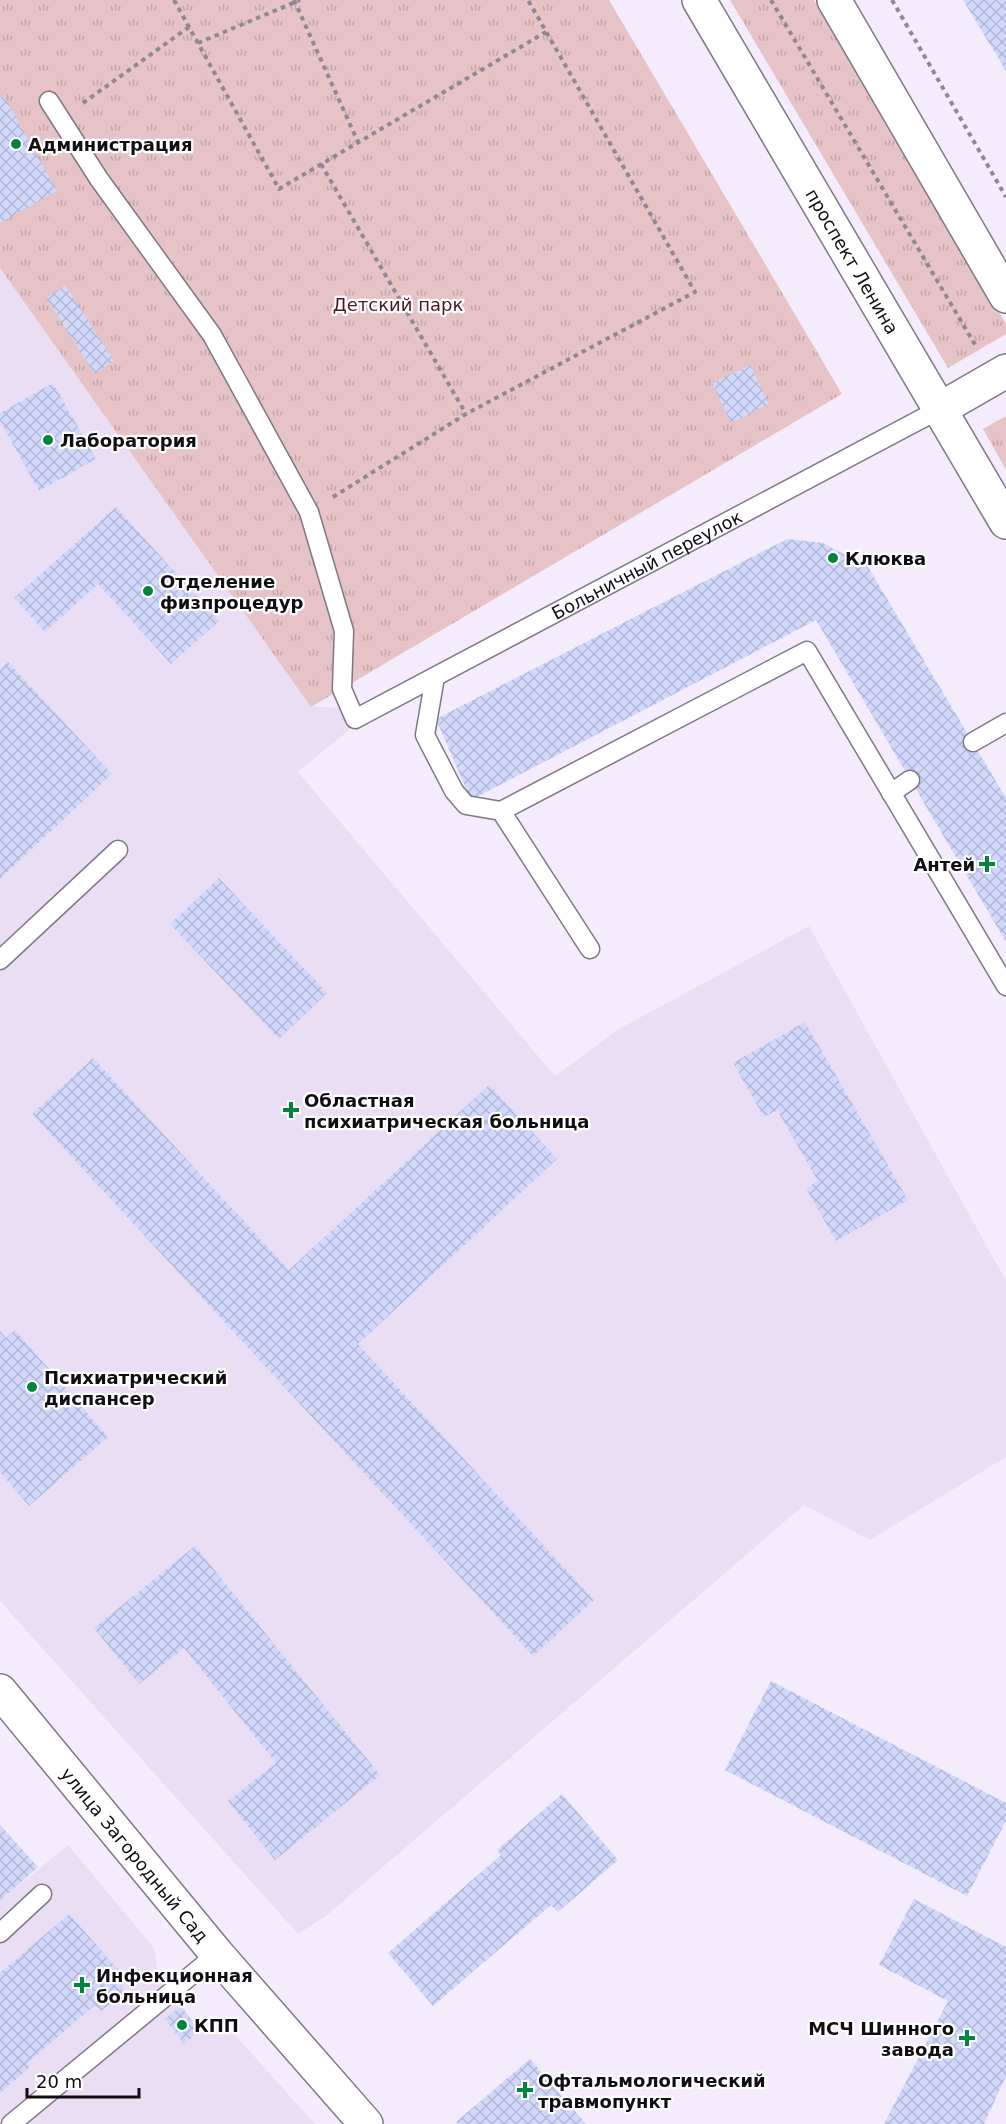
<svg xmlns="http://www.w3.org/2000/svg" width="1006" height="2124" font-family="'DejaVu Sans',sans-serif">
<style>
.built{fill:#eadef5}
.park{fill:url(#park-tufts)}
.building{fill:url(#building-cross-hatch)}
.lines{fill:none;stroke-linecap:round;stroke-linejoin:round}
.lane-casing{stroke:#7f7786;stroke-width:21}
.secondary-casing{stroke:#7f7786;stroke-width:36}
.path{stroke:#8f8995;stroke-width:4;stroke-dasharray:4.5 4.5;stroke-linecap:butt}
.lane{stroke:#fff;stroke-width:18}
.secondary{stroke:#fff;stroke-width:33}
.poi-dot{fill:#02843e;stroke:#fff;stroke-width:2}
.labels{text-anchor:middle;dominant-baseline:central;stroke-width:4.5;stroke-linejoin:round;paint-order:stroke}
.poi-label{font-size:18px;font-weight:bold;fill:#100d13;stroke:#fff;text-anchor:start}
.street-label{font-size:18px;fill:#100d13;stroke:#fff}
.park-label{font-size:18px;fill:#4a1721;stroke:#fff}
</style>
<defs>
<pattern id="park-tufts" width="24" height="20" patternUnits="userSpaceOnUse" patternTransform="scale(1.5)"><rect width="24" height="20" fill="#e6c3c6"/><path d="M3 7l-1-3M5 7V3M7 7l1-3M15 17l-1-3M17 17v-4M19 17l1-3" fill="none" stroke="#c4a6a9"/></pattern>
<pattern id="building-cross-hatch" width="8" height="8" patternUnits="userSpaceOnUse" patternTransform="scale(1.5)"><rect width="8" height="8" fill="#d1d8fb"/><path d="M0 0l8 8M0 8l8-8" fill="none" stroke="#b2b8d6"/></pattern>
</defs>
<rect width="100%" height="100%" fill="#f4ecfd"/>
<path class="built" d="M0,268L311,706L373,710L298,772L555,1076L619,1029L809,926L1006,1281V1457L870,1540L804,1505L326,1916L298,1934L0,1601Z
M68,1845L154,1948L159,1977L200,2030L226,2025L315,2124H0V1901Z"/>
<path class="park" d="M0,0H609L842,394L311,707L0,268Z
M730,0H814L1006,324V334L948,368Z
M1006,416V470L983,429Z"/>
<path class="building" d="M963,0H1006V71Z
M4,96L57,191L0,223V98Z
M65,285L114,361L95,374L46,298Z
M750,365L769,404L731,423L712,383Z
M53,383L96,459L39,491L0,421V413Z
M116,507L219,621L171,664L98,584L45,632L14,598Z
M787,539L823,543L868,567L1006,798V942L816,620L471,800L436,719Z
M8,662L112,774L0,879V669Z
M219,878L327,993L279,1039L170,924Z
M805,1022L908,1200L836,1241L806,1188L818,1181L777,1110L764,1117L733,1063Z
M93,1058L289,1270L489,1085L557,1159L358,1344L594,1600L533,1656L32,1114Z
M15,1330L108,1437L29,1506L0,1472V1331L6,1338Z
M195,1546L380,1775L275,1860L228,1801L276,1763L184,1648L139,1684L94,1628Z
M771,1681L1006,1803V1821L967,1896L725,1770Z
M562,1794L618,1860L558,1912L551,1905L433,2006L388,1953L501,1855L497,1850Z
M0,1825L38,1867L0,1901Z
M914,1899L1006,1947V2076L984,2124H884L948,2001L879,1965Z
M69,1914L123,1975L122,1994L101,2011L95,2005L27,2063L30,2067L0,2093V1973Z
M181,2006L200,2031L184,2044L165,2019Z
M530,2059L586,2124H458L456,2122Z"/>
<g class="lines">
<defs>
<g id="lane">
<path id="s1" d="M49,101L99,179L212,335L309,512L344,631L342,689L355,719L940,409"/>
<path d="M435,677L425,735L454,791L466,805L501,811L590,949"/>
<path d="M973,742L1006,723"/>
<path d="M891,793L910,780"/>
<path d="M501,811L807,651L1006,986"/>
<path d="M0,960L118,850"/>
<path d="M0,1933L42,1894"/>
<path d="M11,2124L217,1954"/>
</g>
<g id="secondary">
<path id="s2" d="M699,0L1006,522"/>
<path d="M834,0L1006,296"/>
<path d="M940,409L1006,371"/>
<path id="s3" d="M0,1691L217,1954L366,2124"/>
</g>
</defs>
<use href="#lane" class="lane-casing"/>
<use href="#secondary" class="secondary-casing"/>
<path class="path" d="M174,0L279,189L546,32
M294,0L358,142
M771,0L977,348
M892,0L1006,197
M198,43L300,0
M83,103L189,27
M321,164L466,414
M333,497L466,414L695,292L528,0"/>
<use href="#lane" class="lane"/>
<use href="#secondary" class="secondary"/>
</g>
<g class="poi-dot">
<circle cx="16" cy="144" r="6"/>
<circle cx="48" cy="440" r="6"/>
<circle cx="833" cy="558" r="6"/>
<circle cx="148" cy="591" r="6"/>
<path d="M984 855h6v6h6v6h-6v6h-6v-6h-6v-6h6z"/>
<path d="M288 1101h6v6h6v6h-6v6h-6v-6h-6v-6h6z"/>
<circle cx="32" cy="1387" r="6"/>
<path d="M79 1976h6v6h6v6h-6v6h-6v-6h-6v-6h6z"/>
<circle cx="182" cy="2025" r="6"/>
<path d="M964 2029h6v6h6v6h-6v6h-6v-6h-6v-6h6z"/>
<path d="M522 2081h6v6h6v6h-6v6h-6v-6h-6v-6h6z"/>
</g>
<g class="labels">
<g class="poi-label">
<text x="28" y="144">Администрация</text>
<text x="60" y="440">Лаборатория</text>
<text x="845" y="558">Клюква</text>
<text x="160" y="581">Отделение<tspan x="160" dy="21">физпроцедур</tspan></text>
<text x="975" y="864" text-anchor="end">Антей</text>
<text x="304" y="1100">Областная<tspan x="304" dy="21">психиатрическая больница</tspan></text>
<text x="44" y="1377">Психиатрический<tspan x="44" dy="21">диспансер</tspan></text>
<text x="96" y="1975">Инфекционная<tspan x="96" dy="21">больница</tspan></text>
<text x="194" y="2025">КПП</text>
<text x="954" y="2028" text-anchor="end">МСЧ Шинного<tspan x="954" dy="21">завода</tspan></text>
<text x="538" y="2080">Офтальмологический<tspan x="538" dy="21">травмопункт</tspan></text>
</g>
<g class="street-label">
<text stroke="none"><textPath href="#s2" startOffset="303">проспект Ленина</textPath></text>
<text stroke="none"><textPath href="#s1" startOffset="1032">Больничный переулок</textPath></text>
<text stroke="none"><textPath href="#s3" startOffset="212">улица Загородный Сад</textPath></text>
</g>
<g class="park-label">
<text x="398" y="304">Детский парк</text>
</g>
</g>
<path d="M27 2088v9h112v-9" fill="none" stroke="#100d13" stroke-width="3"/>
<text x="36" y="2088" font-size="18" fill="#100d13" stroke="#ffffff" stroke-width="4.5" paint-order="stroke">20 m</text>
</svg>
